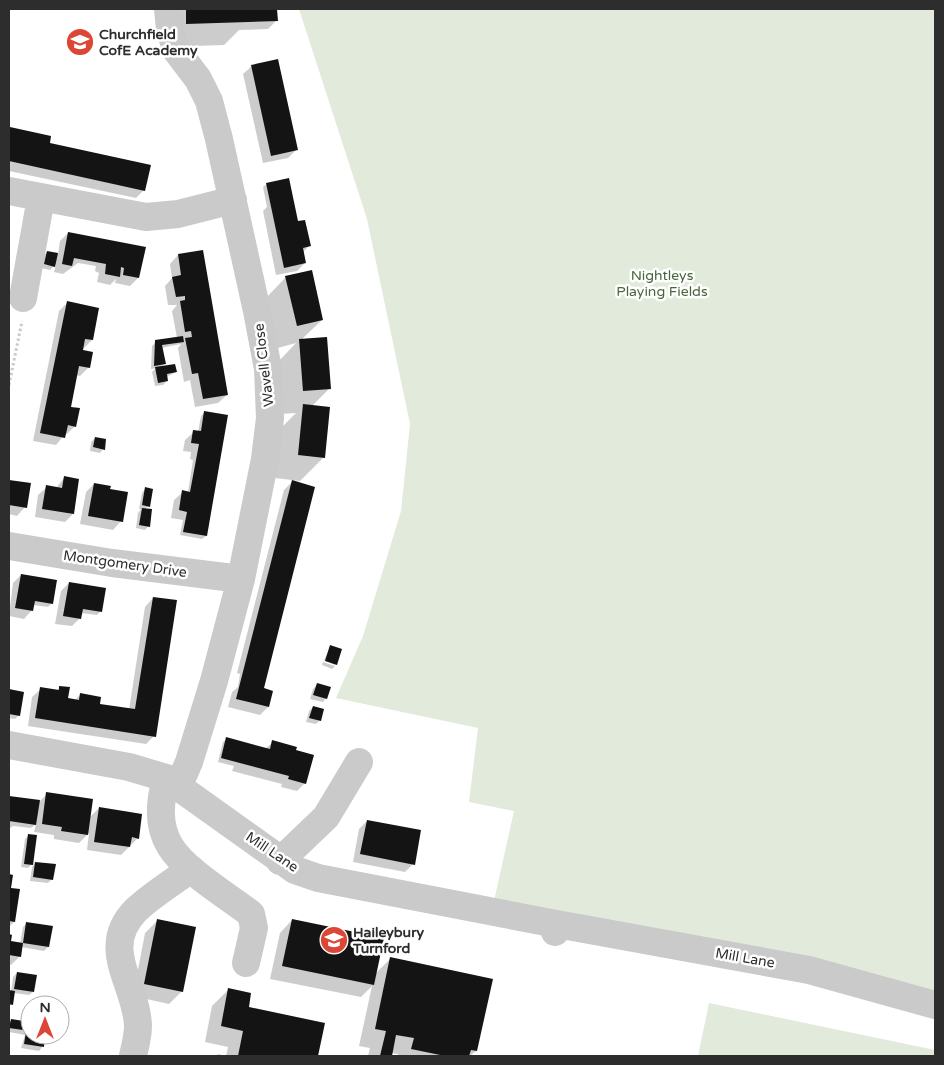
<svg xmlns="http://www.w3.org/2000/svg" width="944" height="1065" font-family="'Varela Round',sans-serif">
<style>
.green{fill:#e1eadb}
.shadow{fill:#0003}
.building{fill:#141414}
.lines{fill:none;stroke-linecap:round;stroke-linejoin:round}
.path{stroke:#cacaca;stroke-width:3;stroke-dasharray:2.5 2.5;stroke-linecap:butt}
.minor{stroke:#cacaca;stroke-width:28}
.labels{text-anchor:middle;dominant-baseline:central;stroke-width:5;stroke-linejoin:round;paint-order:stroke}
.poi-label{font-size:14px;font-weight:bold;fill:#2d2d2d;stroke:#fff;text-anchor:start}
.park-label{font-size:14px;fill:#49663d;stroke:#fff}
.street-label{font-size:14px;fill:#2d2d2d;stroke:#fff}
</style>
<rect width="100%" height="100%" fill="#fff"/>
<path class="green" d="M299,9H935V998L494,901L514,811L469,802L478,728L336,698L363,636L401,511L410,424L367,219Z
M709,1003L935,1050V1056H698Z"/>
<path class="shadow" d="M167,9H276V21L268,29L239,30L224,45L163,47Z
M252,66L297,149L288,158L263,163L243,74Z
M10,128L48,144L144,190L136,198L9,171Z
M267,184L297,222L309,246L303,252L305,263L297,271L276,275L263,211L267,207L263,187Z
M68,233L144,248L138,278L130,286L115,283L116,279L110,285L97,282L99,273L95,271L96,266L78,263L63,274L54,272L56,264L50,270L41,268L43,256L47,252L58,254L60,241Z
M202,251L227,395L218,403L195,407L190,380L184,382L178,348L181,344L161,348L164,364L160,368L176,372L166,377L167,381L163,385L155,386L152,372L156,368L151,369L152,346L156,342L177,338L172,311L177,305H168L165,286L172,278L170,264L178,255Z
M286,277L322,320L301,340L329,389L312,406L323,458L300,481L275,478L280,429L296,413L280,414L276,364L296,343L274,349L263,301Z
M67,303L92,340L81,351L91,353L88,368L80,376L76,375L70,407L75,426L67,434H65L56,445L33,441L59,311Z
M205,412L206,536L202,539L180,535L183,520L171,518L174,500L183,492H188L193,460L190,459L191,452L183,451L185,440L194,432H198L201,416Z
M95,438L103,449L100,453L90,451L91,442Z
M64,478L73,514L65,522L35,517L38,495L47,487L56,488Z
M9,481L29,484L25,507L17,516L9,514Z
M292,482L262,688L272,692L268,707L260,715L228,707L232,692L238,687L240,674L237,673L284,490Z
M94,484L109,490L121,521L113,530L80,524L86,492Z
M145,489L148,506L145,509L148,526L145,530L136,528L138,513L141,509H139L142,493Z
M21,575L52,603L48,607L33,605L32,610L24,619L9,616L13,583Z
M69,583L100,612L97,615L81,613L80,618L72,626L55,624L61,591Z
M153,598L154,736L146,744L28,726L32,697L41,689L56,691L60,687L66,699L74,701L80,695L98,705L129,710L145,607Z
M330,647L341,650L335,665L324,660Z
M323,662L335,666L332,669L322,665Z
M317,685L326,698L323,702L310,699L313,689Z
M9,691L23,693L19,715L15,719L9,718Z
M313,707L320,720L316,724L306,722L309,711Z
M227,739L265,749L273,742L305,783L297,791L281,787L282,784L232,771L234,766L218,762L223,742Z
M47,794L89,818L99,808L138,838L121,855L87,850L89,833L79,843L54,839V835L34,832L36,824L31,828L13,826L9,829V797L39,802Z
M367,821L413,864L405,872L353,862L359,829Z
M29,835L32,864L28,868L21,867L25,839Z
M35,863L52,879L48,883L30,881L32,867Z
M9,876H11L9,889L14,922L9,927Z
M158,920L182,991L169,1004L133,996L145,933Z
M292,920L376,973L391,958L476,1051L470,1056H398V1054L391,1053L390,1056H368L370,1048L359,1046L372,986L361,997L270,979L280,933Z
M27,923L48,947L44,951L21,947L20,956L11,965L9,964V935V942L20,944L23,927Z
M17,973L33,992L29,995L14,993L12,1004L9,1007V992H11L13,977Z
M228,990L247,1008L324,1024L317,1056H216L218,1054L226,1056L228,1047L205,1042L212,1006Z
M11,1020L30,1023L26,1033L37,1035L42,1047L39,1051L21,1048L25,1035L9,1032V1023Z"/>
<path class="building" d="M186,9H277L278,21L186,24Z
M278,59L298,150L271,156L251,65Z
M10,127L51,136L50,143L151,165L145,191L9,161Z
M289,178L298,221L305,220L311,246L303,248L306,263L284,268L266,183Z
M68,232L146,247L139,278L123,275L124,268L121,267L120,277L105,274L106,264L74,258L72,266L62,264Z
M203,250L228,395L203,399L198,373L192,374L185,338L192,337L191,331L185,332L180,301L185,300V296L176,297L172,277L181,275L178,254Z
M47,251L58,253L55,267L44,264Z
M312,270L323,320L297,326L285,276Z
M67,301L99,308L93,340L85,339L83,350L93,352L90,368L79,366L71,407L80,408L76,427L68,425L65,438L40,433Z
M183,336L184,342L162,345L166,364L154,366L155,340Z
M327,337L331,389L303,391L299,339Z
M175,364L177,372L167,374L168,381L158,383L155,367Z
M303,404L330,407L325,458L298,455Z
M204,411L228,415L207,536L183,532L187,512L179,510L182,490L190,492L199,444L191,443L193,430L201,431Z
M95,437L106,439L105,450L93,447Z
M64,476L79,479L74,514L42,509L46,485L62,488Z
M9,480L31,483L27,508L9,505Z
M292,480L315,487L264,688L273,691L269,707L236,699Z
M94,483L111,486L110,489L128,492L123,522L88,516Z
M145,487L153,489L150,507L142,505Z
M142,508L152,509L150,527L139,525Z
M21,574L57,580L53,604L35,601L33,611L15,608Z
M69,582L106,588L102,612L83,609L81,619L63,616Z
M153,597L177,600L156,737L35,718L40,687L59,690V686L70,687L68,698L79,700L80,693L101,697L100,704L135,709Z
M330,645L342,649L337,665L325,661Z
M317,683L331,687L327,699L313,695Z
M9,689L24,692L20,716L9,714Z
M313,706L324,709L321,721L309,718Z
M226,737L270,749L272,740L297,747L296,750L314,755L306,784L288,779L289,776L221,758Z
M46,792L93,799L88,835L61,831L62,827L42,824Z
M9,796L40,800L36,825L9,821Z
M99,807L142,814L139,839L132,837L130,847L94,842Z
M367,820L421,830L415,865L360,854Z
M28,834L37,835L33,865L24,864Z
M35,862L56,864L53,880L33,877Z
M9,874L13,875L11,888L20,889L15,922L9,921Z
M157,919L196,927L183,992L144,984Z
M292,919L384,938L374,985L282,966Z
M26,922L53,926L49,947L23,943Z
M9,934L12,935L11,941L23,943L21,957L9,955Z
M390,957L493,979L477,1051L471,1050L469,1056H445L411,1049L414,1038L396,1035L392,1056H380L386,1031L375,1029Z
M17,972L37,975L34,992L14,989Z
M228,988L251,993L249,1007L325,1023L318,1056H238L243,1031L221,1026Z
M9,990L15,991L13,1005L9,1004Z
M11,1019L30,1022V1031L9,1028Z
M26,1032L30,1033V1035H45L44,1047L24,1044Z"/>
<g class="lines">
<path class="path" d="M9,385L22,321"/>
<path class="minor" d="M168,9L170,29L176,50L198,79L209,101L219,139L257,311L268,369L270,418L265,459L241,579L214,681L189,762L179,785
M9,191L146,217L178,214L233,200
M23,298L41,198
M9,546L112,563L241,579
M9,745L129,767L166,778L295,870L318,878L551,923L555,932
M166,778C160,801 157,825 170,846C184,870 229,897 251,914L254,928L246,963
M280,861L326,817L359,762
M551,923L809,970L935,1005
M133,1056C135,1047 138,1036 138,1026C137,985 98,948 136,910C152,895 173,882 191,869"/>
</g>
<defs>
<symbol id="school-disc" viewBox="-11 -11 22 22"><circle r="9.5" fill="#dc4637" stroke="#fff"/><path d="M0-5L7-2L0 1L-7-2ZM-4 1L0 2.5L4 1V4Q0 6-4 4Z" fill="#fff"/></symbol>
</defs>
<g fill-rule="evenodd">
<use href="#school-disc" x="64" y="26" width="32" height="32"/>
<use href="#school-disc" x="318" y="924" width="32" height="32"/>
</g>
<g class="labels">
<g class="poi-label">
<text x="99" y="34">Churchfield<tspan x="99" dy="16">CofE Academy</tspan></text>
<text x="353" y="932">Haileybury<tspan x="353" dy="16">Turnford</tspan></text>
</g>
<g class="park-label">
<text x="662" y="275">Nightleys<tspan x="662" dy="16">Playing Fields</tspan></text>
</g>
<g class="street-label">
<text transform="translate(264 365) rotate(-97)">Wavell Close</text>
<text transform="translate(125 564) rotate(8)">Montgomery Drive</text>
<text transform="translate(272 852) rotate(34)">Mill Lane</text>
<text transform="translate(745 958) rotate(10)">Mill Lane</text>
</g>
</g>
<rect width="944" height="1065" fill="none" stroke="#2d2d2d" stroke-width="20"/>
<g transform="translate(45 1020)"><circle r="24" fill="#ffffff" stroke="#ababab"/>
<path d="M0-4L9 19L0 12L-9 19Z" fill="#dc4637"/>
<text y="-8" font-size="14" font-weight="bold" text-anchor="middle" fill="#2d2d2d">N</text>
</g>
</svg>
